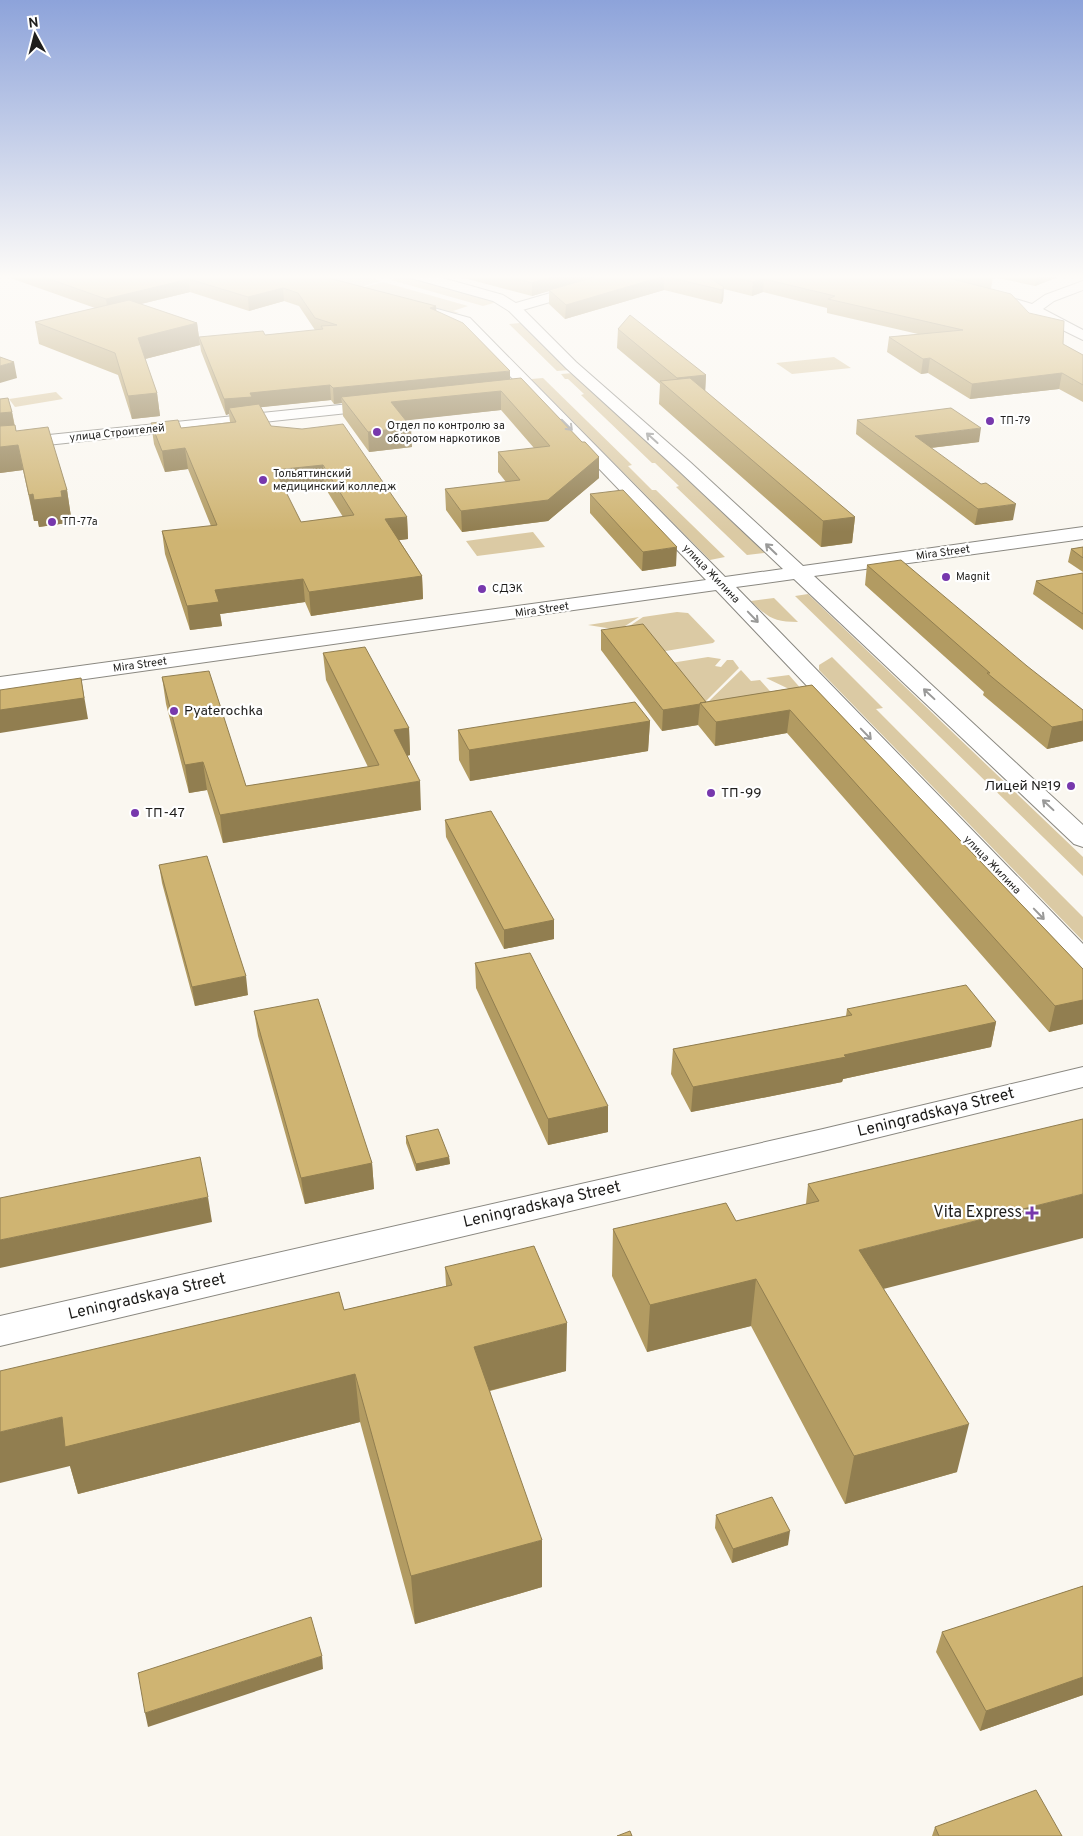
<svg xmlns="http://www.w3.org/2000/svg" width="1083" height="1836" font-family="Overpass,sans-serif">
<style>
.green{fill:#dbcaa4}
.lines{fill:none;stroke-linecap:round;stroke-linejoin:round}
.street-casing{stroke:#8a8881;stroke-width:2}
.secondary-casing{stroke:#8a8881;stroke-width:2}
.street{fill:#fff;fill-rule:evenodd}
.secondary{fill:#fff;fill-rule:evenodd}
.wall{fill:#b29b62;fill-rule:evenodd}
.shaded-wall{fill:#917e50}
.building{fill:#cfb472;stroke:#917e50;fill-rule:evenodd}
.oneway{stroke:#9a9a99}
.poi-dot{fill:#7738ad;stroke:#fff;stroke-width:2}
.labels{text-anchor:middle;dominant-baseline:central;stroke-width:4.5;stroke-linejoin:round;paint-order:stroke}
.far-poi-label{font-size:11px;fill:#1f1e1c;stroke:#fff;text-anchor:start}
.far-street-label{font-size:11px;fill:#1f1e1c;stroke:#fff}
.poi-label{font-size:14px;fill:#1f1e1c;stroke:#fff;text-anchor:start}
.near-street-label{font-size:16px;fill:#1f1e1c;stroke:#fff}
.near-poi-label{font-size:16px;fill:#1f1e1c;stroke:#fff;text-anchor:end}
</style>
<rect width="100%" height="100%" fill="#faf7f0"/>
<path class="green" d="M302,275H361L381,281L354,289Z
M399,275H408L497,302L483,306L391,280Z
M383,282L468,306L453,311L459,313H450L356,289Z
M520,323L570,370L557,371L509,324Z
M834,357L851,368L792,374L776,363Z
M574,373L765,553L747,555L676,487L679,486L655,463H652L581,395L584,394L568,379H565L561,374Z
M543,378L632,465L628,466L652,490H656L725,557L710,560L531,379Z
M56,392L63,399L15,407L9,399Z
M533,532L545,547L477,556L466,541Z
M808,594L1083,857V876L795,596Z
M774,598L798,622C774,622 768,618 751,601Z
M677,612L688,613L715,641L713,643L660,652L622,631L643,617Z
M639,617L619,630L588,625Z
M708,657L721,659L715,666L721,667L727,660H733L739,668L706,701L707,703L741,670L751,681L760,680L786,709L718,720L671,663Z
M832,657L883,708L876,709L1083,917V941L819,670V665Z
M789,675L810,699L766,678Z"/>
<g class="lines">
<defs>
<path id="street" d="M613,275H634L633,278L519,311H509L507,308L509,305Z
M379,401L385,403L387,406L385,409L0,450V440Z"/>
<path id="secondary" d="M410,275H432L503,295L519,305L576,362L690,462L803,566L1083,527V539L814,576L1083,825V847L1074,844L794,579L736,587L1083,944V969L1073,966L716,590L0,691V677L706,580L460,324L403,308L401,305L408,301L470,318L725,577L783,569L678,470L566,368L509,311L493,301L411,278Z
M1083,281V290L1054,301L1043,309L1083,330V340L1020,309L981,297L979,294L986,290L1032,304L1045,295Z
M1083,1067V1087L823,1151L0,1346V1316L823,1129Z"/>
</defs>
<use href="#street" class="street-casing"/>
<use href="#secondary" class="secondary-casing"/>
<use href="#street" class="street"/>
<use href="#secondary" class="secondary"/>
</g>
<path class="wall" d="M2,275H317L436,311L510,379L599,478L548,521L462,532L446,510L445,489L506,482L498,472V452L534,448L501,410L405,420L412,447L369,452L343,416L342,403L334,404L331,400L260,407L271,426L407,517L408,539L399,540L422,576L423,599L311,616L305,602L220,614L222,626L190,630L165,554L162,531L211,526L188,469L165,472L154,444L151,423L181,428L230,422L229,414L226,415L201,351L199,337L265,335L315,330L299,306L284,301L249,311L190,292L141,304L197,323L200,345L145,359L157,393L160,416L132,419L118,375L39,344L35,322L95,308ZM324,486L343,517L301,522L285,491Z
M452,275H1063L1035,286L993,277L991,289L1029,313L1063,344L1083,355V402L1059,389L970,399L928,373L921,374L887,352L889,337L918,334L827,313V308L763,292L752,296L724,289L723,301L721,304L664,290L565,319L549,304V291L532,296Z
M618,329L706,375L705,391L855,517L852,543L821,547L659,404L660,384L617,348Z
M0,399L12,412L16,431L67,490L71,517L66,518L67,523L39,527L38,521H34L23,470L0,473Z
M857,420L979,442L931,448L1013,520L975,525L856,434Z
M590,494L676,566L642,571L590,513Z
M1083,547V572L1068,562L1071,549Z
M867,565L1083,710V741L1047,749L983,695L984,692L865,585Z
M1083,573V630L1033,594L1036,581Z
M601,630L706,702L812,685L1083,969V1024L1049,1032L787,733L715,746L698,725L662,731L601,650Z
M323,653L409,728L410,755L407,756L421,810L223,843L207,790L189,793L166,704L162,677L246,786L368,767L326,680Z
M650,721L648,751L470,781L459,760L458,730Z
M445,820L554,920V939L504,949L446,837Z
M159,865L248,995L195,1006L162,883Z
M475,963L608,1132L548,1145L476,988Z
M847,1009L996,1022L991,1047L843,1079L842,1082L691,1112L671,1074L673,1049L846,1016Z
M254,1011L372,1163L374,1189L305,1204L258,1036Z
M406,1136L449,1157L450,1164L416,1171L406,1143Z
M808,1184L884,1289L957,1472L845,1504L751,1326L647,1352L612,1276L613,1229L736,1221L806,1204Z
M445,1267L566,1371L490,1391L542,1587L415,1624L360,1422L78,1494L70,1466L344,1310L446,1286Z
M716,1515L788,1545L732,1563L715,1528Z
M1083,1586V1695L980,1731L936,1652L942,1632Z
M935,1827L1062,1836H932Z"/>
<path class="shaded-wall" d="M557,275H605L549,290V291L532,296V283Z
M1037,275H1063L1035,286Z
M664,276V290L565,319L566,305Z
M189,279L190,292L108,312L106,299Z
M764,279L763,292L752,296L753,282Z
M724,287L723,301L721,304L722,290Z
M283,288L284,301L249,311L248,297Z
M436,306L437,320L430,308Z
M197,323L200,345L141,360L138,338Z
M930,358L928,373L921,374L923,359Z
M14,362L17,378L0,383V366Z
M510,371V385L341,397L342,403L334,404L333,388Z
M1062,373L1059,389L970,399L972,384Z
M706,375L705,395H676L677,378Z
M330,385L331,400L253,408H229V414L226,415L224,399L250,393Z
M501,391V410L392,422L391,402Z
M157,393L160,416L132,419L128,396Z
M12,412L16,436L0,439V413Z
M411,427L412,447L369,452L368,432Z
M981,428L979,442L913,450L915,436Z
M18,445L23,470L0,473V447Z
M185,448L188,469L165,472L162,451Z
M599,457V478L548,521L462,532L461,511Z
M323,465L324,486L277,492L275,470Z
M67,490L71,517L66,518L67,523L39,527L34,500L61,491Z
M33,494L38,521H34L29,495Z
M1016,504L1013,520L975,525L978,509Z
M407,517L408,539L386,542L385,519Z
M855,517L852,543L821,547L823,521Z
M677,547L676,566L642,571L643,552Z
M422,576L423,599L311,616L309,592Z
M303,579L305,602L220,614L222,626L190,630L187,606L215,590Z
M81,678L88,719L0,733V710Z
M700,704L698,725L662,731L663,710Z
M790,710L787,733L715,746L716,722Z
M650,721L648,751L470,781L469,750Z
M1083,721V741L1047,749L1052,727Z
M409,728L410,755L395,758L394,730Z
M203,762L207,790L189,793L185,765Z
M420,781L421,810L223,843L220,815Z
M554,920V939L504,949V930Z
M246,976L248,995L195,1006L192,987Z
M1083,1000V1024L1049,1032L1055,1006Z
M996,1022L991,1047L843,1079L842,1082L691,1112L693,1087Z
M608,1106V1132L548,1145V1119Z
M449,1157L450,1164L416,1171V1164Z
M372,1163L374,1189L305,1204L301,1178Z
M1083,1194V1238L852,1297L859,1250Z
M208,1197L212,1222L0,1268V1240Z
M756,1279L751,1326L647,1352L650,1305Z
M567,1323L566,1371L476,1394L474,1347Z
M355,1374L360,1422L78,1494L70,1466L0,1483V1432L62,1417Z
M969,1424L957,1472L845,1504L854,1456Z
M790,1531L788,1545L732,1563L733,1549Z
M542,1540V1587L415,1624L411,1576Z
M322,1656L323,1669L148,1727L145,1713Z
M1083,1677V1695L980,1731L986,1711Z"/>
<path class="building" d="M38,275H317L436,306L430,308L463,323L510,371L333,388L330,385L250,393L252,397L224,399L199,337L263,331L265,335L323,329L321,326L337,325L315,318L298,293L283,288L248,297L189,279L106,299Z
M504,275H557L532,283Z
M602,275H705L724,287L722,290L664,276L566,305L549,290Z
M725,275H937L1011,294L1029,313L1064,321L1063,344L1083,355V385L1062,373L972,384L930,358L923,359L889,337L963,330L828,299L835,296L764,279L753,282Z
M129,300L197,323L138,338L157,393L128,396L115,353L35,322Z
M630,315L706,375L677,378L618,329Z
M0,357L14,362L0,366Z
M521,378L582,442H585L599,457L548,500L461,511L445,489L520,480L498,452L550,446L501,391L391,402L411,427L368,432L341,397Z
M690,378L855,517L823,521L660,381Z
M8,398L12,412L0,413V399Z
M259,404L271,426L302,429L343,424L407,517L385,519L422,576L309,592L303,579L215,590L219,602L187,606L162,531L217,525L185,448L162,451L151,423L178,420L181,428L236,422L229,408ZM323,465L354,515L301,522L275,470Z
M951,408L981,428L915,436L981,484L986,483L1016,504L978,509L857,420Z
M15,425L16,431L48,427L67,490L61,491L62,497L34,500L33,494L29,495L18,445L0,447V426Z
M623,490L677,547L643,552L590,494Z
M1083,547V558L1071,549Z
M901,560L1027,666L1083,710V721L1052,727L987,673H990L867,565Z
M1083,573V614L1036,581Z
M643,624L706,702L700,703V704L663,710L601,630Z
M365,647L409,728L394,730L420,781L220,815L203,762L185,765L162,677L209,671L246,786L379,765L323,653Z
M81,678L84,698L0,710V690Z
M812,685L1083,969V1000L1055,1006L790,710L716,722L700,703Z
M635,702L650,721L469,750L458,730Z
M491,811L554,920L504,930L445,820Z
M207,856L246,976L192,987L159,865Z
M530,953L608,1106L548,1119L475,963Z
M966,985L996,1022L844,1055L846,1057L693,1087L673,1049L852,1015L847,1009Z
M318,999L372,1163L301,1178L254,1011Z
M1083,1119V1194L859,1250L969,1424L854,1456L756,1279L650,1305L613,1229L726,1203L736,1221L819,1201L808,1184Z
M438,1129L449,1157L416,1164L406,1136Z
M200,1157L208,1197L0,1240V1198Z
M534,1246L567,1323L474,1347L542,1540L411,1576L355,1374L65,1447L62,1417L0,1432V1371L339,1292L344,1310L452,1285L445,1267Z
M772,1497L790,1531L733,1549L716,1515Z
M1083,1586V1677L986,1711L942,1632Z
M311,1617L322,1656L145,1713L138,1673Z
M1036,1790L1062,1836H939L935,1827Z
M630,1831L632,1836H617Z"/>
<defs><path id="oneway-shaft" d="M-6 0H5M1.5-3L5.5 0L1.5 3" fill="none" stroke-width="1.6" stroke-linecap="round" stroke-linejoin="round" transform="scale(1.25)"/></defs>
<g class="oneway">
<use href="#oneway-shaft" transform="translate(567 425) rotate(45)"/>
<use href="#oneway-shaft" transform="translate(652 438) rotate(-138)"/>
<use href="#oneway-shaft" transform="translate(771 549) rotate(-136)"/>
<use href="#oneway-shaft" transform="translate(753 617) rotate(46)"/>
<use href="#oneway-shaft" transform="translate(929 694) rotate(-137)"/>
<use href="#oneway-shaft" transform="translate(866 734) rotate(46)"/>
<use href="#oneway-shaft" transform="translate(1048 805) rotate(-137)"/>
<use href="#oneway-shaft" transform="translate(1039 914) rotate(46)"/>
</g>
<linearGradient id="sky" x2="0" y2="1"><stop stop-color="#8da3da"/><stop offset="0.52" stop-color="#fdfbf8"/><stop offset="1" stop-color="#fdfbf8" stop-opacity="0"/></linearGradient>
<rect width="1083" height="532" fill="url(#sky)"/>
<g class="poi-dot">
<circle cx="990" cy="421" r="5"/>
<circle cx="377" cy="432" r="5"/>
<circle cx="263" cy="480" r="5"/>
<circle cx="52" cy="522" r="5"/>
<circle cx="946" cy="577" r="5"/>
<circle cx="482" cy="589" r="5"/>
<circle cx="174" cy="711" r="5"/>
<circle cx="1071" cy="786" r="5"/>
<circle cx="711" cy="793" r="5"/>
<circle cx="135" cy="813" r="5"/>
<path d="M1029.5 1205.5h5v5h5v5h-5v5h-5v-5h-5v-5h5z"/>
</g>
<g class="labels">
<g class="far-poi-label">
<text x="1000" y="421">ТП-79</text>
<text x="387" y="426">Отдел по контролю за<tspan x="387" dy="13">оборотом наркотиков</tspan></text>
<text x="273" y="474">Тольяттинский<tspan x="273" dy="13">медицинский колледж</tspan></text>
<text x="62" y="522">ТП-77а</text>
<text x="956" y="577">Magnit</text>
<text x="492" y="589">СДЭК</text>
</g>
<g class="far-street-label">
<text transform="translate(117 433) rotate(-6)">улица Строителей</text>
<text transform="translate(943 553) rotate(-8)">Mira Street</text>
<text transform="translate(711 574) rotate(46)">улица Жилина</text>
<text transform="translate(542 610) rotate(-8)">Mira Street</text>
<text transform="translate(140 665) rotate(-8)">Mira Street</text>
<text transform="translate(992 865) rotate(46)">улица Жилина</text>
</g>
<g class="poi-label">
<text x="184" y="711">Pyaterochka</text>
<text x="1061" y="786" text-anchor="end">Лицей №19</text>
<text x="721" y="793">ТП-99</text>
<text x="145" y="813">ТП-47</text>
</g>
<g class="near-street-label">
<text transform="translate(936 1113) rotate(-14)">Leningradskaya Street</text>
<text transform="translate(542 1205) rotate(-13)">Leningradskaya Street</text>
<text transform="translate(147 1297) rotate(-13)">Leningradskaya Street</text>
</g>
<g class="near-poi-label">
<text x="1022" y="1213">Vita Express</text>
</g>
</g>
<g transform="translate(35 35) rotate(353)" stroke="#ffffff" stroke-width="4" paint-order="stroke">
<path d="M0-4L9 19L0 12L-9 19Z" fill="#1f1e1c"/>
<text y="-8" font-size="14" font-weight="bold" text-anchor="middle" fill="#1f1e1c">N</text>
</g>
</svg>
